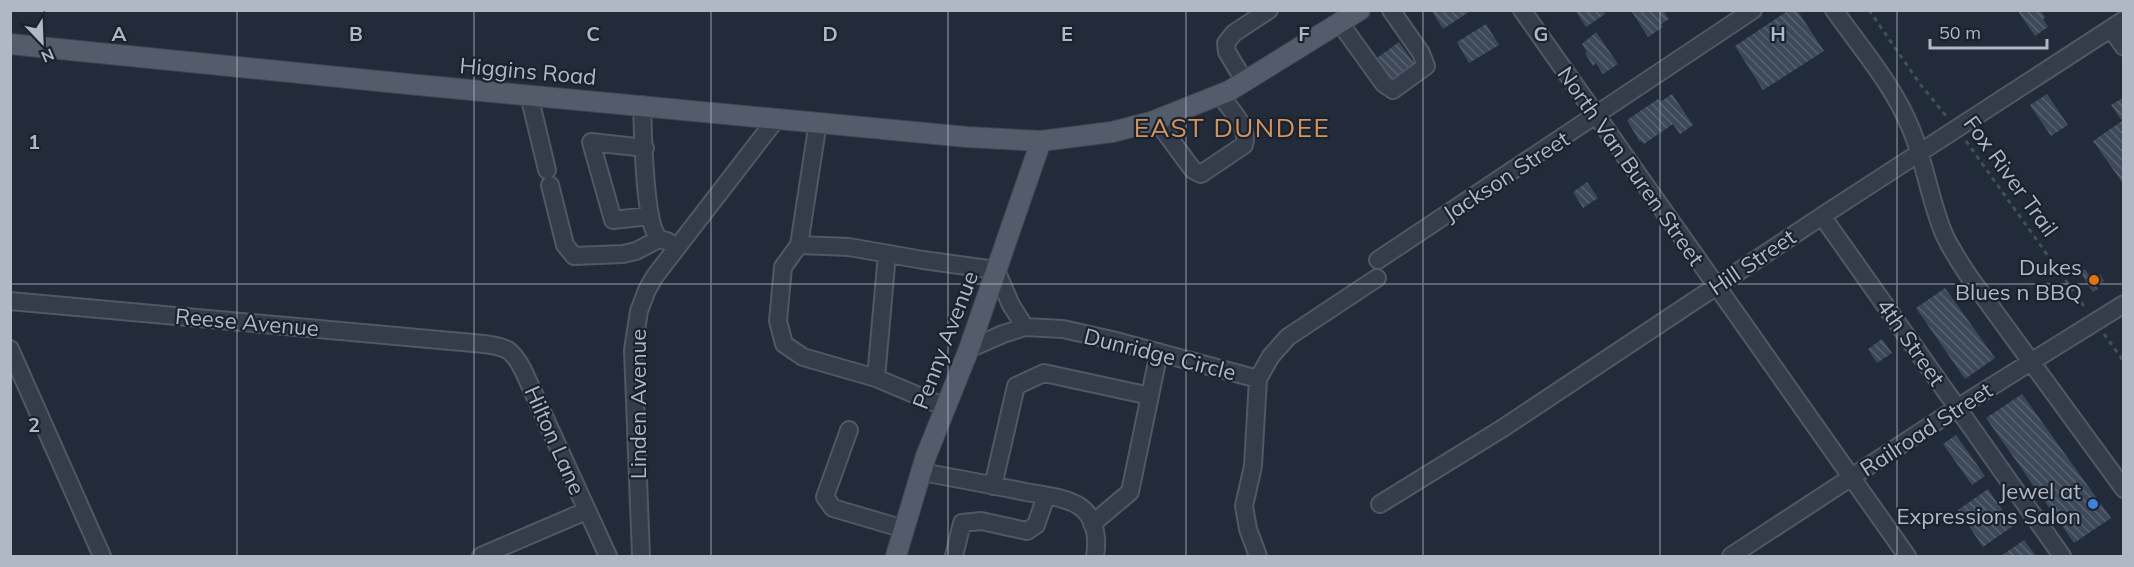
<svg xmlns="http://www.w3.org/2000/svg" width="2134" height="567" font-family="Mulish,sans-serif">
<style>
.building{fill:url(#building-back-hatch)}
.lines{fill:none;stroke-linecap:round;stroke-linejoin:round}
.minor-casing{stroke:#505865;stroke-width:20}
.major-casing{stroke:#3e4653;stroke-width:22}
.path{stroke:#3e5355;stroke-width:3;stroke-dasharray:4.5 4.5;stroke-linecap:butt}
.minor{stroke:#353d4a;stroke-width:16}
.major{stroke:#535c6a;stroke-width:20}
.grid{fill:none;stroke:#b0b8c6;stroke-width:1.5;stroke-opacity:0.55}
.food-dot{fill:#e8710a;stroke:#1a222f;stroke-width:2}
.shop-dot{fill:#3f7fe0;stroke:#1a222f;stroke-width:2}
.labels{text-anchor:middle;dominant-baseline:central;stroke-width:4.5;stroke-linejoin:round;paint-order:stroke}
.street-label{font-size:22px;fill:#b0b8c6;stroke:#1a222f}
.poi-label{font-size:22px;fill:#b0b8c6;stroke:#1a222f;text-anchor:end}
.quarter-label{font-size:26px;letter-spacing:1.5px;fill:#d4935d;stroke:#1a222f}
.grid-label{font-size:20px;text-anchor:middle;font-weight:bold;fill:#b0b8c6;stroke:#1a222f;stroke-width:4.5;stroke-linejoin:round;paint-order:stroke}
</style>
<defs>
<pattern id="building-back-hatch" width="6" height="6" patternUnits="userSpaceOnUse" patternTransform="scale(1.5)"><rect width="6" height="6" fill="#3d4959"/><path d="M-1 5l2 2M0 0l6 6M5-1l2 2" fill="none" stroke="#56616f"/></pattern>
</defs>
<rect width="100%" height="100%" fill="#212b3a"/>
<path class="building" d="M1431,10H1472L1443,29Z
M1575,10H1602L1605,14L1586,27Z
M1634,10H1663L1669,19L1661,24L1663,27L1648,37L1632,12Z
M1789,10H1797L1824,51L1763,90L1735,46Z
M2017,10H2040L2045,17L2043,19L2048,27L2035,36Z
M1486,24L1499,45L1469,63L1457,42Z
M1596,32L1618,64L1603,74L1596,63L1593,66L1585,53L1587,52L1582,44Z
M1399,42L1416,66L1394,82L1377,58Z
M1672,94L1693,125L1680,134L1673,124L1644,144L1641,141L1640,142L1627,120L1658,99L1660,102Z
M2047,94L2068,125L2051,136L2030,105Z
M2124,97V185L2093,141L2122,121L2111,105Z
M1587,182L1598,198L1583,208L1573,192Z
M2085,269L2092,279L2100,274L2104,281L2096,286L2098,289L2093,292L2080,272Z
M1945,288L1995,358L1965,379L1916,308Z
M1882,339L1892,353L1877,363L1868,349Z
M2022,394L2111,518L2074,543L1986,418Z
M1956,435L1985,476L1972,485L1943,444Z
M1988,489L2013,526L1983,547L1958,510Z
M2024,540L2036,556H2001Z"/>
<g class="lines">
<defs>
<path id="minor" d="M1522,10L1907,556
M1834,10C1861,48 1894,86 1911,129C1925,163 1930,201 1944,234C1951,250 1961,264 1970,278L2124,489
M1340,23L1384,84L1393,90L1426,66L1421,53L1391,10
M2111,29L2124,47
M1245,82L1227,52L1226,43L1234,33L1269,10
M529,95L547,170
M642,105C643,132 644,218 657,236C660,240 664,240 669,242
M1156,120L1193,170L1201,174L1244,145C1250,128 1230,109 1220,95
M818,122L799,245L849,247L923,260L996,270L1011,305L1025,327
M645,148L591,142L613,220L649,216
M550,185L565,245L574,256L623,254L636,251L659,239
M1822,216L2062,556
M799,245L783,267L778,321L784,344L803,357L876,378
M887,254L876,378L945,407
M1378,260L1753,10
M10,301L484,344C507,347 512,349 523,370L608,556
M10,349L102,556
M969,349L1003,334L1025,327L1063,329L1112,340L1258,379
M849,430L825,497L833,508L904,529
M921,472C956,478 991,485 1026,492C1043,495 1065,497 1079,506C1096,517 1098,539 1095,556
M993,486L1016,386L1044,373L1150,396
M1380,504L1503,428L1822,216L2124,20
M1092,524L1130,492L1159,352
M481,556L586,511
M641,556L633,350L639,311L647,290L655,276L777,118
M954,556L962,523L981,521L1027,531L1036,525L1046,496
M1258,556L1248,529L1244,506L1253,466L1258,379L1271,356L1288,337L1377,278
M1731,556L1957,408L2124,304"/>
<path id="major" d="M10,44L408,84L967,137L1041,141L1112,132L1151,122L1229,91L1360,10
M896,556L926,456L969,349L1041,141"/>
</defs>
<use href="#minor" class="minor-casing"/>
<use href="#major" class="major-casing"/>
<path class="path" d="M1869,10L1920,84L1947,117
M1966,141L2086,309
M2104,334L2124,362"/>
<use href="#minor" class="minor"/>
<use href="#major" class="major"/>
</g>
<path class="grid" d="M237,10V556M474,10V556M711,10V556M948,10V556M1186,10V556M1423,10V556M1660,10V556M1897,10V556M10,284H2124"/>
<circle class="food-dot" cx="2094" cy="280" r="6"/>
<circle class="shop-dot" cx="2093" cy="504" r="6"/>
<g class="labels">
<g class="street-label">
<text transform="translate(528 71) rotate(5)">Higgins Road</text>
<text transform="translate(1631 166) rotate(55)">North Van Buren Street</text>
<text transform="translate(1506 176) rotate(-33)">Jackson Street</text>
<text transform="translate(2011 176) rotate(54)">Fox River Trail</text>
<text transform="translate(1752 262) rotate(-34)">Hill Street</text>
<text transform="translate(247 322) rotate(5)">Reese Avenue</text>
<text transform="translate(945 340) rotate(-69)">Penny Avenue</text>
<text transform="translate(1911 342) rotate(55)">4th Street</text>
<text transform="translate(1160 354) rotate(14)">Dunridge Circle</text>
<text transform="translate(638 404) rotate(-90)">Linden Avenue</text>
<text transform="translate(1926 429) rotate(-33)">Railroad Street</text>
<text transform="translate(555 440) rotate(66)">Hilton Lane</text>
</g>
<g class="poi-label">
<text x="2082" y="267">Dukes<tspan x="2082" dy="25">Blues n BBQ</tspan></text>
<text x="2081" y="491">Jewel at<tspan x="2081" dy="25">Expressions Salon</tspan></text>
</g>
<g class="quarter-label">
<text x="1232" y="127">EAST DUNDEE</text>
</g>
</g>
<g class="grid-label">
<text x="119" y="41">A</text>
<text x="356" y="41">B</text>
<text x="593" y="41">C</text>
<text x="830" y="41">D</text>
<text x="1067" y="41">E</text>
<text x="1304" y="41">F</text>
<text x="1541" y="41">G</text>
<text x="1778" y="41">H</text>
<text x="34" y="149">1</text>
<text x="34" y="432">2</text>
</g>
<rect width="2134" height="567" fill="none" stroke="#b0b8c6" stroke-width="24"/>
<g transform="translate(42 42) rotate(157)" stroke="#1a222f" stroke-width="4.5" paint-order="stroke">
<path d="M0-4.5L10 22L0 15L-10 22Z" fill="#b0b8c6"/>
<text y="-9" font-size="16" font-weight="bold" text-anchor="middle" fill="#b0b8c6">N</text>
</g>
<path d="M1930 39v9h117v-9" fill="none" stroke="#b0b8c6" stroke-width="3"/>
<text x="1939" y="39" font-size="18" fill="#b0b8c6" stroke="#1a222f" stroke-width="4.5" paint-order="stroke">50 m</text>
</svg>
